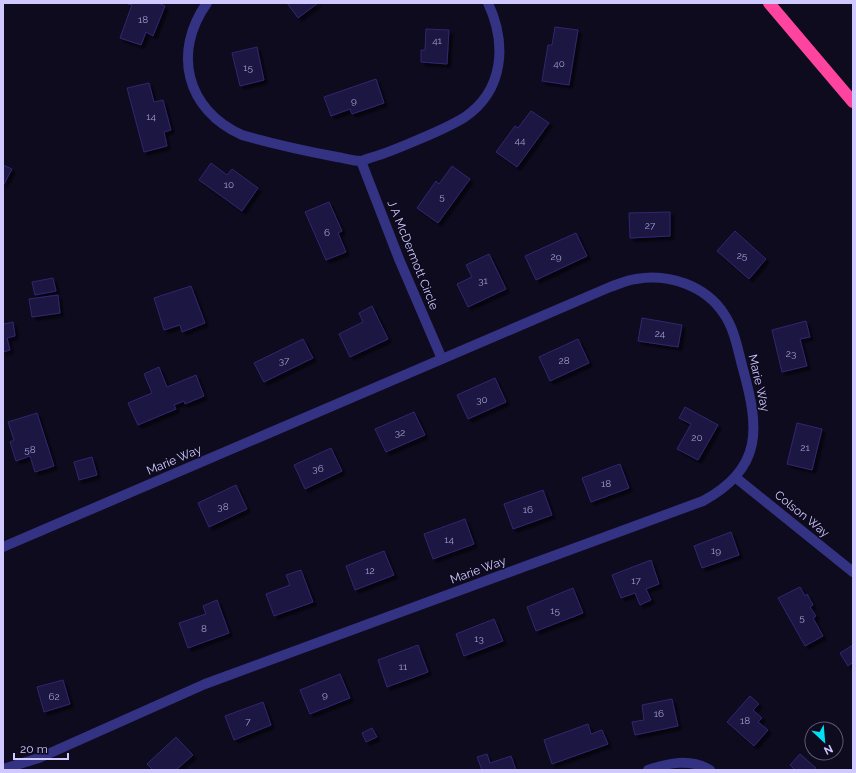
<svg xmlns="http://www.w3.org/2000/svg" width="856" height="773" font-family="Raleway,sans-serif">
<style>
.building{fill:#1e1542;stroke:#332670;filter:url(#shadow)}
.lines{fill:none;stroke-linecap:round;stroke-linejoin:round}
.minor{stroke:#343282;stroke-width:10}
.highway{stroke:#ff44a0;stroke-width:12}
.labels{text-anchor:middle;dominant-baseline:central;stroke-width:3;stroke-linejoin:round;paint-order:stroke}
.number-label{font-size:10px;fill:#a39cd0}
.street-label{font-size:12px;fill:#cfc9ff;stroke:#0e0b1f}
</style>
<defs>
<filter id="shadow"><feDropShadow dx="3.5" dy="3.5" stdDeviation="1" flood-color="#0009"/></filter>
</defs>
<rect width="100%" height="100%" fill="#0e0b1f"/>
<path class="building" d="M125,3H158L165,6L153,36L146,32L141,45L120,38L132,5Z
M287,3H318L298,18Z
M555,27L578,30L569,85L542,81L548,45H552Z
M426,29L449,30L447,64L421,62V50H425Z
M257,47L264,80L240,86L232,53Z
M376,79L384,103L352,114L350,109L331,116L324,97Z
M149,83L154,102L163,100L171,130L164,132L167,146L144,152L127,88Z
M531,111L549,123L517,167L496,152L515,126L518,128Z
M211,163L227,175L232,169L258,188L242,211L199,180Z
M3,165L12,169L4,184H3Z
M452,166L470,179L438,223L417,208L436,181L439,184Z
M329,202L342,231L338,233L346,252L326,260L305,212Z
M670,212V236L630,238L629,213Z
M735,231L766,259L749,279L717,251Z
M576,233L587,256L536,280L525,256Z
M489,254L506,289L468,307L457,284L472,277L466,265Z
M53,278L56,291L35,295L32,282Z
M191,286L205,323L182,332L180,325L164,330L154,298Z
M58,295L60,313L32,317L29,299Z
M372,306L388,339L350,357L339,334L363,322L359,313Z
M642,318L682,325L678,347L638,341Z
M3,321L4,324L13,322L15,336L7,338L10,350L3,352Z
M806,321L810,337L800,339L807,366L782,372L772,330Z
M303,339L313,358L264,382L254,363Z
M578,339L589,363L550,381L539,357Z
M159,367L167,387L196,375L204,396L185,404L184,401L174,405L176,409L138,425L128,403L152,393L144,374Z
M495,378L506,402L468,419L457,395Z
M685,407L718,425L698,460L677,449L691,424L679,418Z
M414,412L425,435L386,452L375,429Z
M37,413L54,466L35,472L30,456L16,461L10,442L14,440L8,422Z
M797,423L822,429L812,470L787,464Z
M331,448L342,471L305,489L294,465Z
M92,457L97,475L79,480L74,462Z
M620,464L629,488L591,502L582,478Z
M236,485L247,509L209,527L198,503Z
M543,490L552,515L513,529L504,504Z
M465,519L474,544L433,559L424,534Z
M731,532L739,555L702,568L694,546Z
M384,551L394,575L355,590L346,566Z
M651,560L659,584L646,589L651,600L640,605L635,593L621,598L612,575Z
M301,570L313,602L274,616L266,594L290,585L286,575Z
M800,587L805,596L807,594L813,605L810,607L816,616L813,618L823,636L805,646L778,598Z
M573,588L583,613L536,631L527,607Z
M217,600L229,633L188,648L179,623L206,614L203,606Z
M494,619L503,641L464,656L456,634Z
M418,645L428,672L387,687L378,660Z
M853,645V665L852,663L848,666L840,653Z
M340,674L350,698L310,714L300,690Z
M63,680L70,704L44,712L37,687Z
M750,696L759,704L753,710L762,718L758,722L768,730L754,746L727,722Z
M672,699L678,726L635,735L632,722L644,720L642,705Z
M263,702L271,725L234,740L225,716Z
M588,724L591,734L602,730L608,744L552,764L544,740Z
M372,728L377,737L366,742L362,733Z
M176,737L193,755L176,770H153L147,764Z
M487,754L490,763L511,756L516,770H482L477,757Z
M800,754L816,768L815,770H795L790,765Z"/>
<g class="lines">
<path class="minor" d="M207,3C172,52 186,110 242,135C273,144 305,151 337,157C344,158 353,161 361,161C365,160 369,158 373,157C387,153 401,147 415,141C432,134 449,127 465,117C504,90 507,44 488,3
M361,161L399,259L442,359
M735,477L853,572
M3,547L610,287C619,284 627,280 636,279C669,273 706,286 724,314C735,330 738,351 743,369C759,427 764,468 703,501L205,684L39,758L3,769
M648,770C668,763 690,758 710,770"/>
<path class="highway" d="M769,3L853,102"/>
</g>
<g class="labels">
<g class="number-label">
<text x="143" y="19">18</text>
<text x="437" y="40">41</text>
<text x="559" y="63">40</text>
<text x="248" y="67">15</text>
<text x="354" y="100">9</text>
<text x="151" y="116">14</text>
<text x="520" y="140">44</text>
<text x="229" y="184">10</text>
<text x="442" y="196">5</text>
<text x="650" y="225">27</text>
<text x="327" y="232">6</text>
<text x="742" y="255">25</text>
<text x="556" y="256">29</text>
<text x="483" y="280">31</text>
<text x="660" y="333">24</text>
<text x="791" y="353">23</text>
<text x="284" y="360">37</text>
<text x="564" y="360">28</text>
<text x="482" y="399">30</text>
<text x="400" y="432">32</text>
<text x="697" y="437">20</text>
<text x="805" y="447">21</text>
<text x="30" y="449">58</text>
<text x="318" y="468">36</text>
<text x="606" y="483">18</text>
<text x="223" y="506">38</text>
<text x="528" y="509">16</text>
<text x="449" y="539">14</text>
<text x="716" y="550">19</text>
<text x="370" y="570">12</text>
<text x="636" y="580">17</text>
<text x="555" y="610">15</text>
<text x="802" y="617">5</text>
<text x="204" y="628">8</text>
<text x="479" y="638">13</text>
<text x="403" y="666">11</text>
<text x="325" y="694">9</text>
<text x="54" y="696">62</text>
<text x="659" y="713">16</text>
<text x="745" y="720">18</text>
<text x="248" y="721">7</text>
</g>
<g class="street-label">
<text transform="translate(413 255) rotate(68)">J A McDermott Circle</text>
<text transform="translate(759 383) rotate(77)">Marie Way</text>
<text transform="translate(174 460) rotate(-23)">Marie Way</text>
<text transform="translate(802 514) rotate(39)">Colson Way</text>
<text transform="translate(478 570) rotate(-20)">Marie Way</text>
</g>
</g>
<rect width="856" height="773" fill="none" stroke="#cfc9ff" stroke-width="8"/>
<g transform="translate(824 741) rotate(154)"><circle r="19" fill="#0e0b1f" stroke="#5b5779"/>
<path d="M0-3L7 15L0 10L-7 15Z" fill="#00dff4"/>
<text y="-6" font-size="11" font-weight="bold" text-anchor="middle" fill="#cfc9ff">N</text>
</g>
<path d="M14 753v6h54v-6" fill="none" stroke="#cfc9ff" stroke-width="2"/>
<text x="20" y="753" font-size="12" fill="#cfc9ff" stroke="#0e0b1f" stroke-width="3" paint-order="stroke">20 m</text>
</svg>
